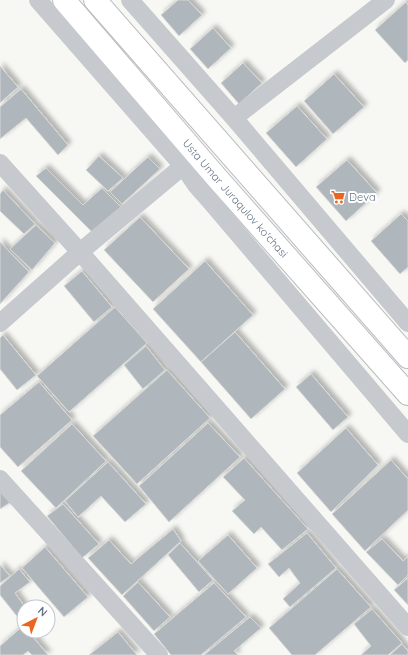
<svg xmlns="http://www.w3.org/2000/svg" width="408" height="655" font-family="Quicksand,sans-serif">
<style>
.building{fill:#afb6bc;stroke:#d8d8d6;filter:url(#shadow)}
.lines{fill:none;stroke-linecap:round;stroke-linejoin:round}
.major-casing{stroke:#b9bcc0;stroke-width:24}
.minor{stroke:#c6c9cd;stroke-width:18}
.major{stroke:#fff;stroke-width:22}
.labels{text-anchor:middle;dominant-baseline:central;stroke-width:4;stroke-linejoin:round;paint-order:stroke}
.poi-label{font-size:11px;fill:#647386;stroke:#fff;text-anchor:start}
.street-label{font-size:11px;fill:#647386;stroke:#fff}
</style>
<defs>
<filter id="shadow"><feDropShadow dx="3.5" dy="-3.5" stdDeviation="2" flood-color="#0004"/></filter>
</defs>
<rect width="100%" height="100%" fill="#f7f7f4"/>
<path class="building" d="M178,0H188L202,15L179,36L161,15Z
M406,2L408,5V60L405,63L375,30Z
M213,28L231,48L208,69L190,49Z
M243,63L262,83L239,104L221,83Z
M0,66L18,87L0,103Z
M334,74L364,107L333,134L304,101Z
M21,89L68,145L58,155L26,118L0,139V107Z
M297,106L327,139L296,167L266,133Z
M99,156L123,178L108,191L86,170Z
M148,157L160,169L122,204L110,192Z
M347,160L377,193L346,221L316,187Z
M46,168L83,205L102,188L121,207L95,235L36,176Z
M3,190L35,224L24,234L0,211V194Z
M401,214L408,221V267L400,274L371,241Z
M140,217L189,269L153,302L104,250Z
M36,225L55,243L32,270L10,249Z
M0,242L29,272L0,304Z
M205,261L253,315L201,362L153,309Z
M82,271L112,307L94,322L64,286Z
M115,307L147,343L69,412L37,376Z
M235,332L285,389L251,419L201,362Z
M3,335L36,375L17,390L0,369V338Z
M146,346L165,370L143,389L124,365Z
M167,370L210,418L137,484L93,436Z
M311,374L348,417L333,430L296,387Z
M39,382L72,420L18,467L0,447V415Z
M208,423L240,457L169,522L139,486Z
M72,424L106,461L56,508L21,471Z
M346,428L378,465L331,512L297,473Z
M244,458L308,529L282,550L261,527L254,534L232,511L245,500L223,477Z
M391,460L408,479V510L365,551L332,514Z
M108,462L146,504L125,522L101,496L78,517L65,501Z
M0,489L11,502L0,509Z
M63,504L99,544L82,558L47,516Z
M173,529L181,541L122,595L88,558L109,540L131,564Z
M307,533L336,568L290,607L283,599L300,583L289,568L279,577L268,564Z
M228,535L257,568L228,594L198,561Z
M382,539L403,561L408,557V575L398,585L366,552Z
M180,543L213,580L199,592L168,555Z
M45,547L88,597L64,617L22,568Z
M0,565L10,576L0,583Z
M19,569L30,582L15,593L25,607H24V625L0,595V586Z
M337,569L371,607L315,655H292L269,628Z
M408,578V605L394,590Z
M138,582L170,617L154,631L123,596Z
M214,583L246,617L201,655H171L154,634Z
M372,609L402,643L388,655H361L371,646L354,624Z
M250,617L261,628L234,651L238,655H204Z
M23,626L24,631H28L48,655H32L28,651L23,655H0V646Z
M29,631H43V632L35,638Z
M118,632L137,655H89Z
M402,644L408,651V655H390Z"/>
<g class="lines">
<defs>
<g id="major">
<path id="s1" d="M64,0L217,178L408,394"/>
<path d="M95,0L408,357"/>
</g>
</defs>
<use href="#major" class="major-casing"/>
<path class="minor" d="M38,0L183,166L196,185L211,202L408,434
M130,0L234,118L408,323
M234,118L386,0
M0,163L80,252L408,627
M0,323L80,252L183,166
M0,479L159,655"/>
<use href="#major" class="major"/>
</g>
<defs>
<symbol id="supermarket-bare" viewBox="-9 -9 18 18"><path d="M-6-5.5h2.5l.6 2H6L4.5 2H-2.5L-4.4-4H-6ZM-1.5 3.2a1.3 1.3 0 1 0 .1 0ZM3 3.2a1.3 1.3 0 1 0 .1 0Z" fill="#eb6520" stroke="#fff" stroke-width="2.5" paint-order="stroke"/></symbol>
</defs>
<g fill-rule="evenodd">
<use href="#supermarket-bare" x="328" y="187" width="20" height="20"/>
</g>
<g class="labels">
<g class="poi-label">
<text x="349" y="197">Deva</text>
</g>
<g class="street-label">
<text stroke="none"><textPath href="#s1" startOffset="262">Usta Umar Juraqulov ko'chasi</textPath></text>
</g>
</g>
<g transform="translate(36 619) rotate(42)"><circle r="19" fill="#ffffff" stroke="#c1c7cf"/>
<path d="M0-3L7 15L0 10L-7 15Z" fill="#eb6520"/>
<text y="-6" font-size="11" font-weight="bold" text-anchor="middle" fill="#647386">N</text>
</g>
</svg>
